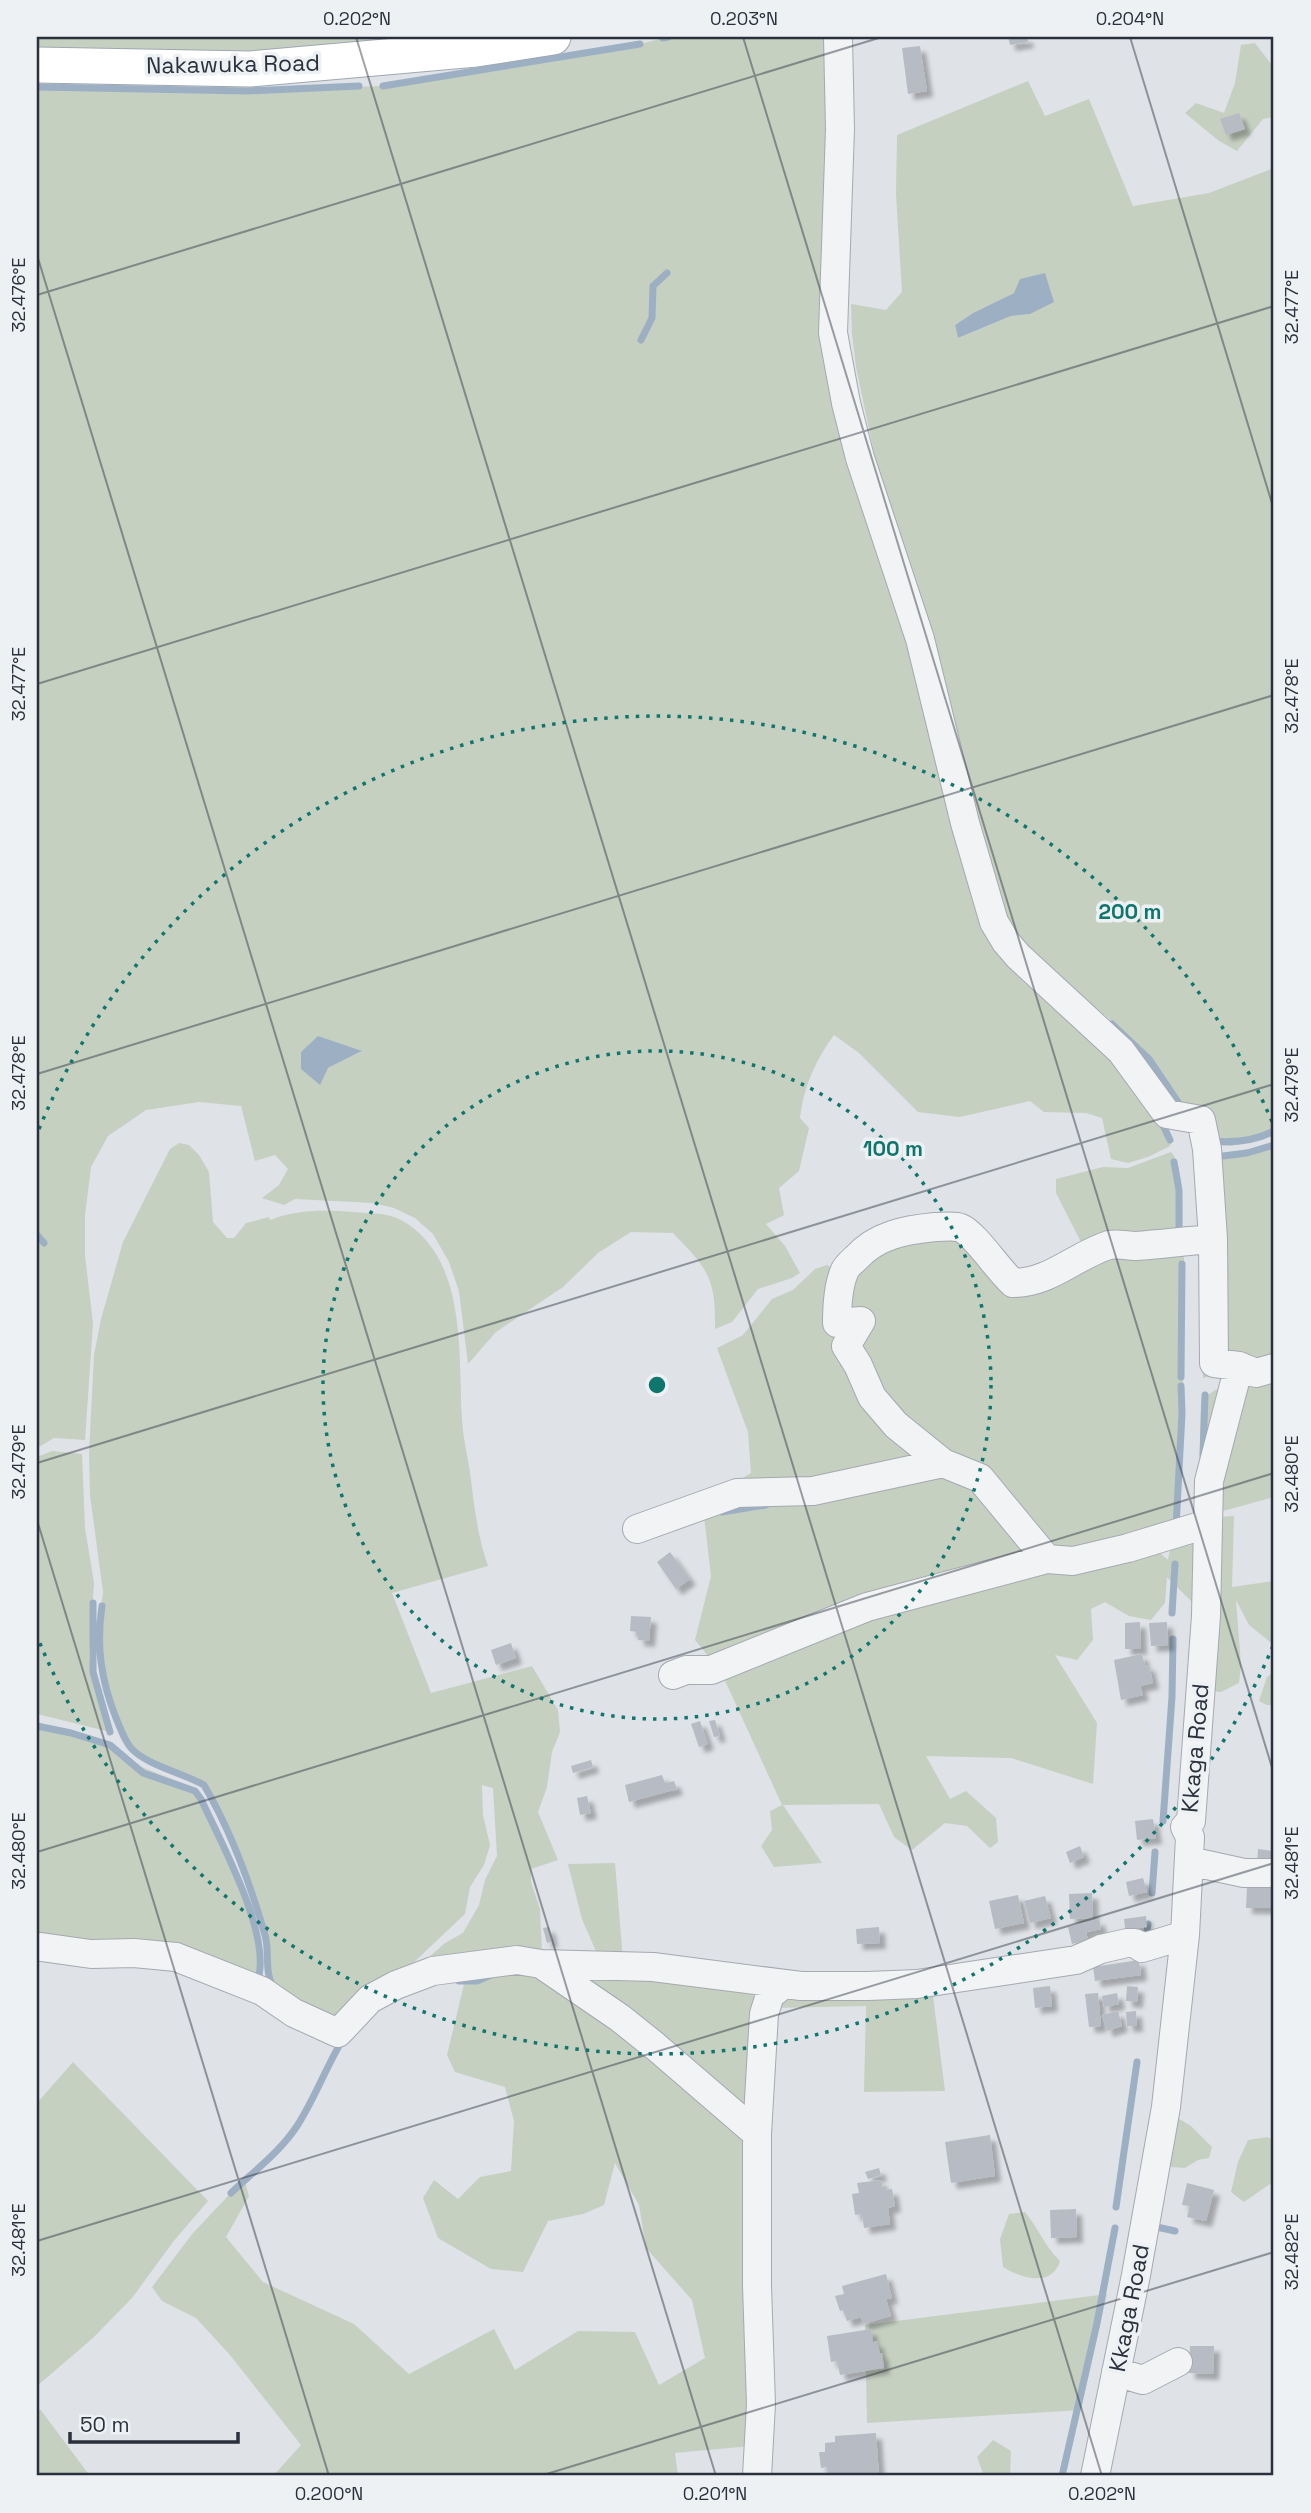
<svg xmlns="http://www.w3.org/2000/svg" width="1311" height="2513" font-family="'Space Grotesk',sans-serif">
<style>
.green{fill:#c5d0c1;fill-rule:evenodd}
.water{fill:#9db0c3}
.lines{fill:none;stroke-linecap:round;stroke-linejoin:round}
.stream{stroke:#9db0c3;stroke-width:7}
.building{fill:#b7bbc3;filter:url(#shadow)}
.minor-casing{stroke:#a5a9b0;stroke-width:30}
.major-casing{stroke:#a0a7b1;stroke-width:37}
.minor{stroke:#f1f3f5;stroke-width:28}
.major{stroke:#fff;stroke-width:35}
.ticks{fill:none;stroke:#2a303c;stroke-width:2;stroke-opacity:0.45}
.ring{fill:none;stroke:#0f766e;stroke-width:3.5;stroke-dasharray:3.5 7}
.labels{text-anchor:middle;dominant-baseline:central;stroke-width:7;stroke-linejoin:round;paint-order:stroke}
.street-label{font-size:23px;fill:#2a303c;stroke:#eef1f4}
.centre{fill:#0f766e;stroke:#eef1f4;stroke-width:3.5}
.ring-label{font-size:21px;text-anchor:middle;font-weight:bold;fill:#0f766e;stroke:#eef1f4;stroke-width:7;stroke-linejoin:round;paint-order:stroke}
.neatline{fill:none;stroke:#2a303c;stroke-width:2.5}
.ticks-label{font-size:18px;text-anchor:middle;fill:#2a303c}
</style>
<defs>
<filter id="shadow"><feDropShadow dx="6" dy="6" stdDeviation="2" flood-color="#0004"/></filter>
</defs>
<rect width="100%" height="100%" fill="#dfe2e7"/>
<path class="green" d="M37,37H467L322,49L214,52H37Z
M668,37H828L830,213L820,300L970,889L1151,1098L1172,1140L1170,1146L1148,1157L1128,1163L1111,1159L1102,1118L1086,1113L1044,1112L1030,1101L960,1117L918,1112L859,1053L834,1035C816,1059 803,1088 800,1118L809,1128L799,1171L779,1188L784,1215L766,1224L785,1246L800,1273L792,1278L758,1289L732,1322L715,1329C716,1278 708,1269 673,1233L631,1232L598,1253L563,1287L496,1332L468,1364L459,1291L449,1262L433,1234L415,1218L394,1208L373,1203L295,1199L284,1205L262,1198L279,1185L288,1169L275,1155L255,1161L241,1106L199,1102L146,1110L108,1136L91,1167L85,1215V1256L93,1323L85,1440L54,1438L37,1448V87L247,91L383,86L640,44ZM318,1036L361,1052L328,1068Z
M1255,43L1274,68V117L1263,119L1237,151L1219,141L1185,113L1196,103L1224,113L1235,83L1241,45Z
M1028,81L1045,116L1089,99L1133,206L1209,193L1274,168V1133L1232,1146L1203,1144L1189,1133L1159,1080L1124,1031L1046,967L1020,942L1003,912L976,818L929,621L876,462L856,367L852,334L851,304L886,310L902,292L896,194L897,135ZM1014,293L1030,314L1011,316L958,338L955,325L973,313Z
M179,1143L189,1145L199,1155L209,1172L213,1222L227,1238H234L246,1223L269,1217L270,1220C298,1209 324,1210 354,1212C369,1214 387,1212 401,1220C468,1257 458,1355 462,1419C463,1437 467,1454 470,1472C474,1504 477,1535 488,1566L392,1593L431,1693L532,1666L558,1710L560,1732L552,1752L547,1787L538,1812L558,1860L531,1869V1882L540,1909L542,1956L419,1966L445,1943L463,1933L479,1905L485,1880L497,1856L493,1788L482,1785L483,1815L490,1845L484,1865L470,1887L465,1914L412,1964L331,2025L267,1978L269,1951L250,1891L206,1789L189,1778L141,1759L129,1749L108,1703L100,1674L96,1645L103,1592L90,1495L89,1453L94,1355L101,1319L123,1242L170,1149Z
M1270,1146L1274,1158V1362L1203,1378L1201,1209L1209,1155Z
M1171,1152C1186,1167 1182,1222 1182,1244L1086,1252L1056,1193V1179L1103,1167L1128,1168Z
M957,1232L1011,1286L1095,1254L1184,1255L1183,1401L1179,1533L1051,1551L897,1416L849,1338L852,1275L888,1241Z
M827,1265L835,1270L833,1329L841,1352L926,1459L718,1494L751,1473L748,1432L717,1348L743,1335L772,1299L793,1290L815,1269Z
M1274,1374V1497L1198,1518L1201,1401C1219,1382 1250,1380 1274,1374Z
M52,1451L82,1454L85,1528L94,1583L89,1657L110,1732L37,1714V1457Z
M960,1472L1034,1552L713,1662L695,1640L711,1576L704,1516L724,1508Z
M1234,1516L1232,1587L1274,1581V1645L1249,1625L1236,1600L1241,1665L1239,1683L1221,1692L1202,1690L1196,1606L1167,1577L1165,1603L1151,1620L1129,1616L1105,1602L1091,1609L1093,1640L1077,1660L1055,1655L1097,1723L1093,1784L1011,1758L926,1756L950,1799L966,1791L996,1818L998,1842L990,1848L967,1826L945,1823L912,1850L894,1837L879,1804L783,1805L822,1863L774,1867L761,1846L772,1830L770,1811L782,1805L722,1674L956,1588L1158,1551L1168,1560L1172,1539L1207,1518Z
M1274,1672V1705H1267L1259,1701L1267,1677Z
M37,1723L75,1731L105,1742L139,1766L197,1789L202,1796C225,1846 271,1927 260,1982L37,1937Z
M615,1863L623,1960L598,1956L582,1919L568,1864Z
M535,1968L747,2129L751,2446L675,2453L678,2476H273L301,2445L230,2355L196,2318L162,2301L152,2287L193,2233L244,2179L249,2196L226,2237L263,2282L354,2324L409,2374L494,2329L515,2370L578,2331L635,2332L659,2385L705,2358L692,2300L646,2248L639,2205L615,2163L604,2205L583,2214L548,2221L523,2272L491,2269L438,2238L423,2198L434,2180L458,2199L480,2177L511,2171L514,2121L505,2087L455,2072L447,2055L466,1976Z
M551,1969L773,1987L747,2111Z
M932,1988L945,2091L864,2092L866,2006L773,2008L780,1993Z
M73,2062L208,2201L173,2242L132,2298L93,2338L37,2386V2103Z
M1176,2117L1191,2126L1212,2147L1209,2158L1198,2160L1185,2168L1171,2167L1166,2150Z
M1268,2137L1274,2142V2181L1244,2202L1231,2192L1238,2162L1248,2140Z
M1025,2212C1039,2229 1043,2244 1060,2261C1052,2288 1020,2278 1003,2267L1000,2239L1009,2214Z
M1107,2294L1081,2410L867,2423L865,2325Z
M40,2409L90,2476H37V2411Z
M993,2440L1011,2451L1010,2476H984L977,2457Z"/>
<path class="water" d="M1045,273L1054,302L1030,314L1011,316L958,338L955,325L973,313L1014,293L1020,279Z
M318,1036L362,1051L328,1068L320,1085L301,1069V1052Z"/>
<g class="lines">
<path class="stream" d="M663,38L668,37
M383,86L640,44
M37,87L247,91L359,86
M641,340L652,318L653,286L667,273
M1112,1024L1149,1059L1182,1108
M1160,1119L1170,1140
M1210,1141C1231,1143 1255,1141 1274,1131
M1215,1157L1247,1153L1274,1145
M1174,1162L1179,1190V1235
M37,1235L44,1243
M1181,1377L1182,1264
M1203,1456L1205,1395
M722,1512L766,1505
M1176,1527L1182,1413L1181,1386
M93,1603V1672L110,1732
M102,1606C96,1646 101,1680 116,1718C120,1727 124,1740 131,1748C146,1765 183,1773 204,1785C231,1831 250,1883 265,1935C270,1952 264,1971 273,1987
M1172,1613L1175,1564
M37,1726L71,1733L110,1745L143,1773L195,1791L201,1799C220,1841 274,1938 257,1982
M1163,1821L1172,1697L1173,1639
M1152,1893L1155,1852
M1146,1939L1148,1924
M459,1981H477L491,1975
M231,2193C253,2172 280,2152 297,2126C315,2098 326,2067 343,2039
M1116,2207L1137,2062
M1152,2226L1175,2231
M1062,2476L1097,2323L1115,2228"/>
</g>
<path class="building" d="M1008,37H1027L1028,42L1010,45Z
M920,46L927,91L908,94L902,48Z
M1239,113L1245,129L1226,135L1220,119Z
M670,1552L690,1579L676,1589L657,1562Z
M631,1616L651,1617L649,1641L638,1640V1632L630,1631Z
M1140,1622L1141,1649H1125V1623Z
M1167,1622L1168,1645L1151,1646L1149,1623Z
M511,1643L516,1658L496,1665L491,1650Z
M1142,1654L1145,1666L1149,1665L1153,1683L1140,1686L1143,1695L1121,1700L1114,1660Z
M715,1720L720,1736L714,1737L709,1721Z
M700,1721L708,1744L699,1747L691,1724Z
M591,1760L593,1767L573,1773L571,1766Z
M662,1775L665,1783L674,1781L677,1789L629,1802L625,1785Z
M587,1796L591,1813L580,1815L577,1798Z
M1153,1819L1156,1838L1137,1840L1135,1821Z
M1080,1846L1084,1857L1070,1863L1066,1852Z
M1258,1849L1274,1851V1867L1257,1866Z
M1255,1877H1274V1908H1246L1247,1888H1255Z
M1143,1878L1147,1892L1129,1896L1126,1882Z
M1092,1893L1093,1918L1070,1919L1069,1894Z
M1018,1895L1024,1923L995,1929L989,1901Z
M1045,1896L1051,1918L1030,1923L1024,1901Z
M1146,1916L1147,1927L1139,1928L1140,1935L1126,1937L1124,1919Z
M1099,1919L1101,1929L1086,1932L1088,1940L1072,1944L1068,1927Z
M549,1927L552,1941L547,1943L543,1928Z
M879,1927L880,1943L857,1944L856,1929Z
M1139,1960L1141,1975L1095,1981L1093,1967Z
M1050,1986L1052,2006L1035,2008L1033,1988Z
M1127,1986L1138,1987L1137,2002L1126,2001Z
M1098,1993L1101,2026L1089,2027L1085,1994Z
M1117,1993L1119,2004L1104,2007L1102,1996Z
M1118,2011L1122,2026L1107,2031L1102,2015Z
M1136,2011L1137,2026H1127L1126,2012Z
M990,2135L995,2176L951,2183L945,2142Z
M879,2168L881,2175L868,2179L865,2172Z
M881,2180L883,2190L892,2189L895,2206L888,2208L890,2224L864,2228L862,2214L855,2215L852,2194L859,2193L857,2183Z
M1187,2183L1214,2190L1206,2221L1187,2217L1190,2206L1182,2205Z
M1076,2209L1077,2237L1051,2238L1050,2210Z
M886,2274L892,2298L886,2299L891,2316L863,2324L861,2317L847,2321L843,2310L840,2311L835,2296L844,2294L842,2286Z
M871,2329L873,2342L877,2341L880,2353H882L884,2368L840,2375L837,2361L831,2362L827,2336Z
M1190,2346H1214L1213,2374L1189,2373Z
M876,2433L879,2476H828L827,2467L821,2468L819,2452H825V2443L835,2442V2436Z"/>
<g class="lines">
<defs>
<path id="minor" d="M838,37L840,129L833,333L846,403L860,458L920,639L965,823L994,922L1006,942L1018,956L1121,1051L1167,1114L1201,1120L1207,1149L1213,1239L1214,1363L1239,1366L1209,1481L1206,1616L1191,1821L1185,1827L1190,1837L1185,1935L1166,2107L1136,2275L1095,2476
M1239,1366L1256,1373L1274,1368
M637,1529L737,1493L813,1491L943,1463
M1047,1559L980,1478L943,1463L896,1425L872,1397L858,1365L846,1346L861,1321L837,1323C837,1307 838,1285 845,1270C847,1266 853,1261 856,1258C877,1235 905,1230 935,1227C944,1227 953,1225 961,1228C975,1234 999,1271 1013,1283C1050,1283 1076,1255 1109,1245C1118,1243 1127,1246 1136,1246C1162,1244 1187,1241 1213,1239
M673,1675L686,1670H711L867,1607L1047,1559L1073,1561L1128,1548L1207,1524
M1189,1861L1244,1873H1274
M41,1947L91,1954L134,1953L176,1957L262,1991L294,2013L338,2033L370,1999L396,1985L433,1971L517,1960L541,1964L653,1967L801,1986H868L917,1984L1076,1960L1101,1949L1127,1943H1135L1142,1948L1185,1935
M541,1964L620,2018L655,2046L757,2134
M1116,2372L1143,2380L1178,2362
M757,2476L761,2404L757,2286V2134L764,2014L770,1995L784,1984"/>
<path id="major" d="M37,65L250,69L476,49L553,37"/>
</defs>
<use href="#minor" class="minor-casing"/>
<use href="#major" class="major-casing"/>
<use href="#minor" class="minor"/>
<use href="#major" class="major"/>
</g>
<path class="ticks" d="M356,37L1102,2476M743,37L1274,1774M1130,37L1274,510M37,255L716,2476M37,295L882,37M37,684L1274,306M37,1074L1274,695M37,1463L1274,1084M37,1520L329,2476M37,1852L1274,1473M37,2241L1274,1863M540,2476L1274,2252"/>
<g class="ring">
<circle cx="657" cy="1385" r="334"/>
<path d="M1273 1646A669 669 0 0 1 39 1641M39 1129A669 669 0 0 1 1273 1124"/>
</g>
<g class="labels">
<g class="street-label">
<text transform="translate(233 64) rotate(-1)">Nakawuka Road</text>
<text transform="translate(1195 1748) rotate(-85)">Kkaga Road</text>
<text transform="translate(1129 2308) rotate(-79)">Kkaga Road</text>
</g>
</g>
<circle cx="657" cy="1385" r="10" class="centre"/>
<g class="ring-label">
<text x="1130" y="919">200 m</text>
<text x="893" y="1156">100 m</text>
</g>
<rect width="1311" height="2513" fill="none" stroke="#eef1f4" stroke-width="77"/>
<path d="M70 2432v10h168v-10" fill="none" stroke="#2a303c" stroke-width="3.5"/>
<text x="80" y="2432" font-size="21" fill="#2a303c" stroke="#eef1f4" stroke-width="5" paint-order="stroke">50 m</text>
<rect x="38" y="38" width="1234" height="2436" class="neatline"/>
<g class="ticks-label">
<text x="357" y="25">0.202°N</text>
<text x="744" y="25">0.203°N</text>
<text x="1130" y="25">0.204°N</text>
<text transform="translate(19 295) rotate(-90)" y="6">32.476°E</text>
<text transform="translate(1292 307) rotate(-90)" y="6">32.477°E</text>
<text transform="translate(19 684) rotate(-90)" y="6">32.477°E</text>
<text transform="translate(1292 696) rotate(-90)" y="6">32.478°E</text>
<text transform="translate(19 1073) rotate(-90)" y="6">32.478°E</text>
<text transform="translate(1292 1085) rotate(-90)" y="6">32.479°E</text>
<text transform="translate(19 1462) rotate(-90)" y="6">32.479°E</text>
<text transform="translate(1292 1474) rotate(-90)" y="6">32.480°E</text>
<text transform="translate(19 1851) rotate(-90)" y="6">32.480°E</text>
<text transform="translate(1292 1863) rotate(-90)" y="6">32.481°E</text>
<text transform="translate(19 2240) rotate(-90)" y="6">32.481°E</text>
<text transform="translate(1292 2252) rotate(-90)" y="6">32.482°E</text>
<text x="329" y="2500">0.200°N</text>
<text x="715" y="2500">0.201°N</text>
<text x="1102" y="2500">0.202°N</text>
</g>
</svg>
